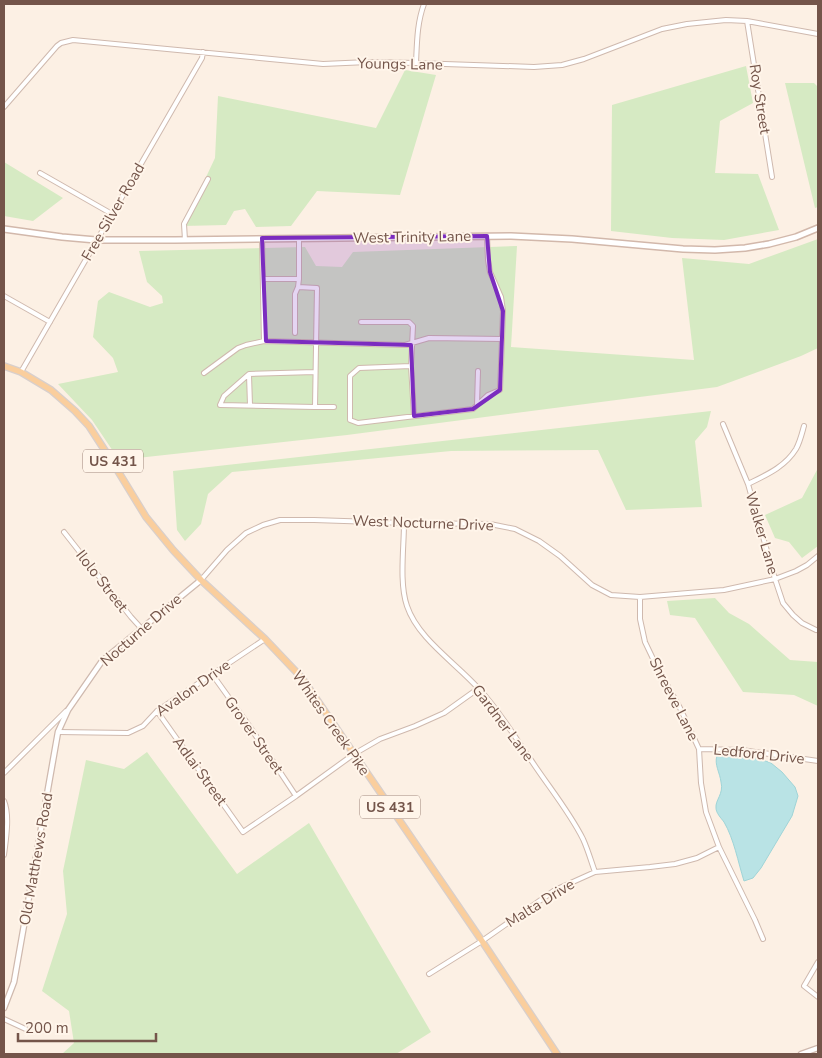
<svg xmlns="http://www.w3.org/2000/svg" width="822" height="1058" font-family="'Nunito Sans',sans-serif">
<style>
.green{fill:#d6eac3}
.water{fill:#b9e3e5;stroke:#9fd4d7}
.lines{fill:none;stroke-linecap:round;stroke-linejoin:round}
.minor-casing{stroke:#cfb9ae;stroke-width:6}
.tertiary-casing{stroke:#cfb9ae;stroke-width:7}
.secondary-casing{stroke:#d2b8ab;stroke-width:8}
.primary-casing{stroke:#d8cfcc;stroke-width:8}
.minor{stroke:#fff;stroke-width:4}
.tertiary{stroke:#fff;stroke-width:4.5}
.secondary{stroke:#fff;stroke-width:5}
.primary{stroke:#face9d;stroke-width:5.5}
.marked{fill:#7b2cbf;fill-opacity:0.2;stroke:#7b2cbf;stroke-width:4;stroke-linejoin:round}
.labels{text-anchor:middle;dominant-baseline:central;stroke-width:4;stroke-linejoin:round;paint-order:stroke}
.shield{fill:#fff5ea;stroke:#9e857a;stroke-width:1}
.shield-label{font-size:14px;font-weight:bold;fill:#74554a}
.street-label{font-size:15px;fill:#74554a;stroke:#fff5ea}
</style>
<rect width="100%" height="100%" fill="#fcf0e4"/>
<path class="green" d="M746,66L753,103L720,121L715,173L758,174L779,230L724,240L672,238L611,231L612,105Z
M405,70L436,75L400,195L317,191L291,226L256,227L245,209L234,211L226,225L183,226L215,158L218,96L376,128Z
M785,83H814L818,87V207L815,208Z
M4,162L63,198L33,221L4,216Z
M818,239V348L801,356L717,387L347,435L119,460L92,420L58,384L118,372L113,358L93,337L98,301L109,292L150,307L163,303L162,296L147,282L139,251L305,247L316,266L342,267L353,252L517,246L511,347L694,360L682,258L749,264Z
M711,411L707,427L695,441L702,507L626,510L598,450L451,451L232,472L208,494L201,524L185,541L177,530L173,471Z
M818,468V546L802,558L789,542L775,538L765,515L802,498Z
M715,598L729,613L749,624L790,660L818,662V706L794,695L743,692L695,618L670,615L667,601Z
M147,752L237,874L309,823L431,1032L396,1054H62L74,1043L69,1011L42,991L67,914L63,871L86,760L124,769Z"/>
<path class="water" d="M737,755L757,758L771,763L782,772L795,787L798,796L792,816L761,868L753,878L744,881C738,862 734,839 724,822C721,818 716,813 716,808C715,800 724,794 721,782C720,773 714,764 717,756Z"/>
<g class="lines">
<defs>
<path id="minor" d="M747,21L772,177
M416,63C417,42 417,23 424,4
M4,107L57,46L61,43L73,40L323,64L368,62L416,63L534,67L562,65L584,59L662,29L687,24L726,20L747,21L818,34
M40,173L112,214
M262,238L264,341L405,345L429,338L502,339L503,311L501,297L490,272L488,260L487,236
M185,240L184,224L208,179
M263,279H299L298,287
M299,279V238
M4,296L50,322
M361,322H409L413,326L411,366L359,368L350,376V420L358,423L473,409L488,395L500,390L502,339
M295,333V294L298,287L317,288L315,407H334
M411,366L414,416
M21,372L202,58L203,52
M204,373L238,348L246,345L264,341
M249,375L250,405
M477,405L478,371
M315,407L220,405L224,396L249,374L315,372
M723,424L748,484L775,579L783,603L793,615L802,623L816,630
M748,484C766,475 785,467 796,449C800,442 802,433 804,426
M404,523C404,548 399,583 407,606C418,639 456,663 479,689C499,710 514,736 531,760C548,786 569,811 583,839C588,850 591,861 595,872
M64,532L131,617L141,628
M201,580L227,550L246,533L263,525L280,520H314L404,523L490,524L515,529L539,541L560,556L592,585L611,595L640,597L724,590L775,579L796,571L807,565L818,556
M640,597V619L645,642L656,665L680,708L699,749L701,783L706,812L719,847L755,920L763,939
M212,674L250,727L296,796
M157,711L243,832L296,796L354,754L380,739L415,726L444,713L479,688
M58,732L128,733L143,726L157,711L265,639
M699,749L742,750L818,761
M4,773L66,711
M4,801C10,815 6,839 4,855
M818,962L804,986L818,997
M429,974L482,941L555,890L595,872L650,867L675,864L697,858L719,847
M4,1019L32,1032"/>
<path id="tertiary" d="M4,1008L14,982L58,732L68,710L102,661L201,580
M801,1054L818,1048"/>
<path id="secondary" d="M4,229L62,237L96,240H175L511,236L572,239L683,249L715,250L745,248L769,244L796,237L818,228"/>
<path id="primary" d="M4,366L21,372L51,390L75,411L89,426L113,463L146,517L173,550L201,580L265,639L302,678L482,941L557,1054"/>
</defs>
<use href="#minor" class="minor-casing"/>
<use href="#tertiary" class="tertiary-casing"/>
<use href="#secondary" class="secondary-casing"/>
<use href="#primary" class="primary-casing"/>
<use href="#minor" class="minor"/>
<use href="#tertiary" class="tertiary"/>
<use href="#secondary" class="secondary"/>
<use href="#primary" class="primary"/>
</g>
<path class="marked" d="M487,236L490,272L503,311L500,390L473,409L414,416L411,345L266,341L262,238Z"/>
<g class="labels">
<g class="shield">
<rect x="83" y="449.5" width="60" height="23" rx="4"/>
<rect x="360" y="795.5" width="60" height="23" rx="4"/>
</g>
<g class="shield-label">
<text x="113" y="461">US 431</text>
<text x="390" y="807">US 431</text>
</g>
<g class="street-label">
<text transform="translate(400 64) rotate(1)">Youngs Lane</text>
<text transform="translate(760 99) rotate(81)">Roy Street</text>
<text transform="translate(113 212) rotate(-60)">Free Silver Road</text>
<text transform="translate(412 237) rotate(-1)">West Trinity Lane</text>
<text transform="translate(423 523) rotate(2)">West Nocturne Drive</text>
<text transform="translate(762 533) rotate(74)">Walker Lane</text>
<text transform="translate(102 581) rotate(52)">Ilolo Street</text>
<text transform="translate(141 630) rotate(-41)">Nocturne Drive</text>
<text transform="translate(193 688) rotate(-35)">Avalon Drive</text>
<text transform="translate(674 699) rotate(63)">Shreeve Lane</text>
<text transform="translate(331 723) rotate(55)">Whites Creek Pike</text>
<text transform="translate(503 723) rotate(53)">Gardner Lane</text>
<text transform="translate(254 735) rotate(55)">Grover Street</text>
<text transform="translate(759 754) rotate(6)">Ledford Drive</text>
<text transform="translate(200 771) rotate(54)">Adlai Street</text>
<text transform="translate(36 859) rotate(-80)">Old Matthews Road</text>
<text transform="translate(540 903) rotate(-32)">Malta Drive</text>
</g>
</g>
<rect width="822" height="1058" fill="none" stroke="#74554a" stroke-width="10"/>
<path d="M18 1033v8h138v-8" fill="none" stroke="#74554a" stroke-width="2.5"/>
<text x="25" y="1033" font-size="15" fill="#74554a" stroke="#fff5ea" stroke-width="4" paint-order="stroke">200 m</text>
</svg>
